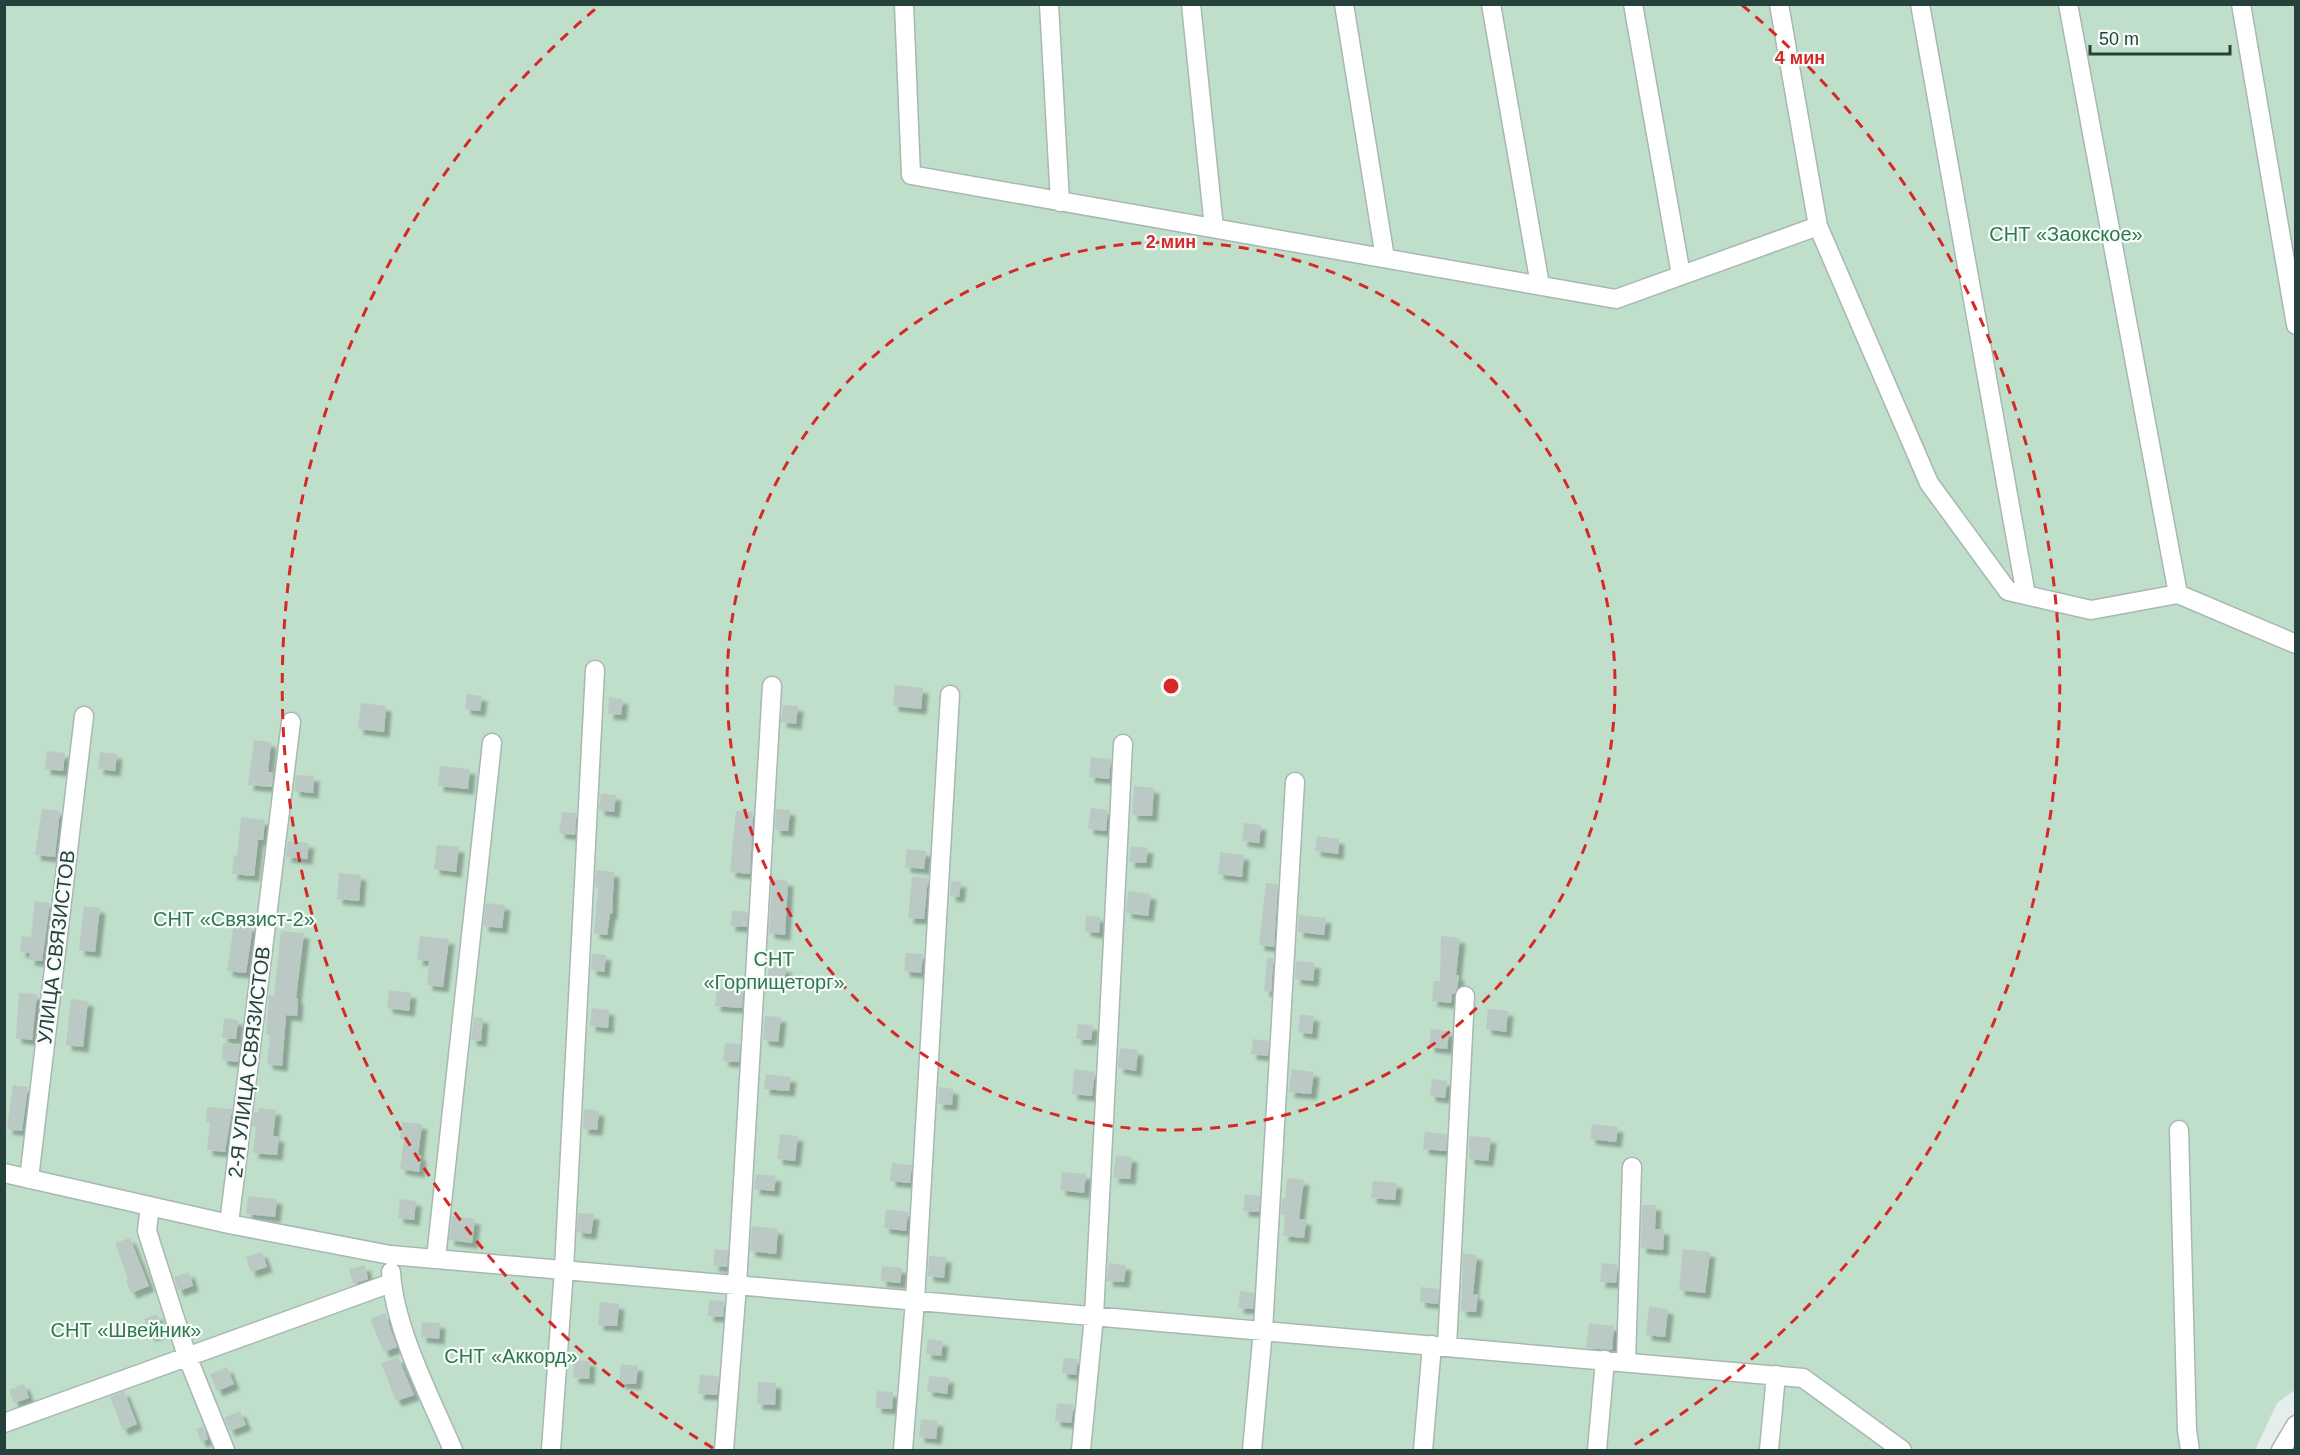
<svg xmlns="http://www.w3.org/2000/svg" width="2300" height="1455" font-family="Helvetica,sans-serif">
<style>
.green{fill:#bfdfca}
.building{fill:#bbc9c4;filter:url(#shadow)}
.lines{fill:none;stroke-linecap:round;stroke-linejoin:round}
.minor-casing{stroke:#a8b7b3;stroke-width:21}
.minor{stroke:#fff;stroke-width:18}
.ring{fill:none;stroke:#d62828;stroke-width:3;stroke-dasharray:10 8}
.labels{text-anchor:middle;dominant-baseline:central;stroke-width:4.5;stroke-linejoin:round;paint-order:stroke}
.park-label{font-size:20px;fill:#2e784f;stroke:#f6fbf9}
.street-label{font-size:20px;fill:#24413b;stroke:#f6fbf9}
.centre{fill:#d62828;stroke:#f6fbf9;stroke-width:3}
.ring-label{font-size:18px;text-anchor:middle;font-weight:bold;fill:#d62828;stroke:#f6fbf9;stroke-width:4.5;stroke-linejoin:round;paint-order:stroke}
</style>
<defs>
<filter id="shadow"><feDropShadow dx="5.5" dy="5.5" stdDeviation="1.5" flood-color="#0004"/></filter>
</defs>
<rect width="100%" height="100%" fill="#e6eeeb"/>
<path class="green" d="M5,5H2295L2296,1389L2277,1403L2255,1450H5Z"/>
<path class="building" d="M895,685L923,688L921,709L893,706Z
M467,694L482,696L480,711L465,709Z
M609,697L623,699L621,715L608,714Z
M361,703L386,706L384,732L358,729Z
M783,705L798,706L796,724L781,722Z
M254,740L271,742L268,772H273L272,787L248,785Z
M47,751L65,753L63,771L45,769Z
M100,752L117,754L115,771L98,769Z
M1091,757L1111,759L1109,779L1089,777Z
M440,766L470,769L468,789L438,786Z
M296,775L314,776L313,793L294,791Z
M1134,786L1154,788L1152,816L1132,815Z
M601,794L616,795L614,812L599,810Z
M1091,808L1108,810L1106,831L1088,829Z
M42,809L60,811L55,857L35,855Z
M776,809L790,810L788,831L775,830Z
M736,811L753,812L750,874L730,872Z
M562,812L576,813L575,835L559,833Z
M241,817L265,820L263,840H258L254,876L232,874L234,855L237,856Z
M1244,823L1261,825L1259,843L1242,841Z
M1317,836L1339,839L1338,854L1315,851Z
M288,841L309,843L307,859L286,857Z
M437,845L459,847L456,872L434,869Z
M1131,846L1148,848L1146,863L1129,862Z
M907,849L926,851L924,869L905,867Z
M1220,852L1244,855L1242,877L1218,874Z
M596,870L614,872L612,914H610L607,935L594,933L598,888L595,887Z
M339,873L361,875L359,901L337,899Z
M912,877L928,878L924,919L908,918Z
M772,879L788,881L785,935L769,933Z
M951,881L961,882L959,897L950,896Z
M1266,883L1278,884L1274,947L1259,945Z
M1128,891L1151,894L1148,916L1126,913Z
M35,901L50,903L42,961L29,960L30,953L20,952L22,936L31,937Z
M486,903L505,905L502,928L483,926Z
M84,906L100,908L95,952L79,950Z
M732,910L748,912L747,927L730,926Z
M1086,915L1100,917L1099,933L1085,931Z
M1299,915L1326,918L1324,935L1298,932Z
M234,924L253,926L246,973L227,971Z
M281,931L304,933L296,998H298L297,1016L286,1015L282,1066L267,1064L270,1035H266L269,995L274,996Z
M420,936L449,939L443,987L427,985L429,961L417,960Z
M1441,936L1460,938L1456,975L1459,976L1457,988L1454,994H1452L1451,1003L1432,1001L1434,981H1440Z
M906,953L923,954L921,973L904,971Z
M592,954L606,955L604,972L591,970Z
M1267,958H1273L1271,992L1264,991Z
M1296,961L1315,963L1313,981L1295,979Z
M769,966L786,967L784,983L767,981Z
M717,987L743,990L742,1008L715,1006Z
M389,990L411,993L409,1011L387,1008Z
M19,993L37,994L32,1040L16,1038Z
M71,999L88,1001L83,1047L66,1045Z
M592,1008L609,1010L608,1028L590,1026Z
M1488,1009L1508,1011L1506,1032L1486,1029Z
M1300,1014L1314,1016L1312,1034L1298,1032Z
M765,1016L781,1017L778,1042L763,1040Z
M474,1017L483,1018L481,1041L471,1040Z
M224,1018L238,1020L236,1039L222,1038Z
M1078,1024L1093,1025L1091,1040L1076,1039Z
M1431,1029L1449,1031L1447,1049L1429,1047Z
M1253,1039L1269,1041L1268,1056L1251,1054Z
M223,1043L240,1045L238,1062L222,1060Z
M725,1043L740,1044L739,1062L723,1061Z
M1120,1048L1138,1050L1136,1071L1118,1068Z
M1074,1069L1095,1072L1092,1096L1072,1094Z
M1292,1069L1314,1072L1311,1094L1289,1092Z
M766,1074L791,1077L789,1091L764,1089Z
M1432,1079L1447,1081L1445,1098L1430,1096Z
M13,1085L28,1087L22,1131L7,1129Z
M939,1087L953,1089L952,1105L938,1104Z
M207,1107L232,1109L225,1152L207,1150L210,1122H206Z
M259,1108L276,1110L273,1136L279,1137L277,1155L253,1153L256,1127L252,1126L254,1112H258Z
M584,1109L599,1111L597,1130L583,1129Z
M402,1122L422,1124L418,1155H421L419,1172L400,1169L404,1139H400Z
M1592,1124L1618,1127L1616,1142L1590,1139Z
M1425,1132L1447,1134L1446,1151L1423,1149Z
M780,1134L798,1136L795,1161L777,1159Z
M1472,1136L1491,1138L1488,1161L1469,1159V1137Z
M1116,1155L1132,1157L1130,1179L1113,1178Z
M892,1163L912,1165L910,1183L890,1181Z
M1062,1172L1086,1174L1084,1193L1060,1190Z
M756,1174L776,1176L774,1191L754,1189Z
M1287,1178L1304,1180L1299,1219L1306,1220L1304,1238L1283,1236L1285,1215H1281L1282,1199H1285Z
M1373,1181L1397,1183L1395,1200L1371,1198Z
M1245,1194L1260,1196L1259,1212L1243,1211Z
M248,1196L277,1199L275,1217L246,1214Z
M400,1199L416,1201L414,1220L398,1218Z
M1642,1205H1656L1655,1229H1664L1663,1250L1641,1248Z
M886,1209L908,1212L906,1231L884,1228Z
M578,1213L594,1214L591,1234L577,1232Z
M452,1216L475,1219L472,1243L449,1240Z
M752,1226L778,1229L776,1254L750,1251Z
M130,1238L149,1286L131,1293L126,1280L128,1279L115,1243Z
M715,1249L728,1250L727,1267L713,1266Z
M1683,1249L1710,1252L1705,1293L1679,1290Z
M262,1252L267,1267L251,1272L246,1257Z
M1463,1253L1477,1255L1473,1294L1478,1295L1476,1312L1461,1311Z
M929,1256L946,1257L944,1278L928,1276Z
M1109,1263L1126,1265L1124,1282L1107,1281Z
M1602,1263L1618,1265L1616,1283L1600,1282Z
M365,1265L368,1279L353,1284L349,1269Z
M882,1266L902,1268L900,1283L881,1281Z
M189,1272L193,1286L178,1291L174,1277Z
M1421,1287L1439,1289L1438,1304L1420,1302Z
M1240,1291L1254,1293L1253,1309L1238,1308Z
M709,1300L724,1301L723,1317L708,1316Z
M600,1302L619,1304L617,1326L598,1325Z
M1649,1306L1668,1309L1665,1337L1646,1335Z
M385,1313L397,1347L384,1352L370,1319Z
M157,1314L163,1331L150,1336L144,1319Z
M422,1322L440,1323L439,1339L421,1337Z
M1589,1323L1614,1326L1612,1350L1586,1348Z
M928,1339L943,1341L941,1356L926,1354Z
M398,1357L414,1395L396,1401L381,1363Z
M1064,1358L1078,1359L1076,1375L1062,1373Z
M574,1360L590,1361L589,1379L573,1378Z
M621,1364L638,1366L636,1384L619,1383Z
M227,1367L234,1384L217,1391L210,1374Z
M700,1375L719,1376L717,1395L698,1394Z
M929,1376L949,1378L947,1394L927,1391Z
M758,1382L776,1383L775,1405L757,1404Z
M24,1384L29,1398L14,1403L9,1390Z
M124,1391L137,1424L123,1430L110,1397Z
M877,1391L893,1392L892,1409L876,1408Z
M1057,1403L1074,1405L1071,1423L1055,1421Z
M240,1411L246,1425L230,1431L224,1418Z
M921,1419L938,1421L936,1439L919,1437Z
M203,1426L208,1439L201,1442L196,1429Z"/>
<g class="lines">
<defs>
<path id="minor" d="M904,4L911,175L1616,299L1818,226L1929,483L2008,591L2091,610L2178,594L2296,644
M1049,4L1060,202
M1191,4L1214,228
M1344,4L1385,258
M1491,4L1540,285
M1633,4L1681,275
M1779,4L1818,226
M1920,4L2026,595
M2068,4L2178,594
M2241,4L2296,325
M2179,1130L2187,1430L2190,1450
M4,1173L229,1224L390,1255L1803,1378L1902,1450
M29,1179L84,716
M150,1206L147,1231L187,1356L225,1450
M229,1224L291,722
M436,1258L492,743
M391,1272C394,1328 431,1399 453,1450
M1447,1346L1465,996
M1626,1362L1632,1167
M4,1423L391,1283
M551,1450L564,1269L595,670
M724,1450L737,1285L772,686
M903,1450L915,1300L950,695
M1081,1450L1094,1316L1123,744
M1252,1450L1263,1330L1295,782
M1423,1450L1432,1345
M1597,1450L1605,1360
M1769,1450L1776,1375
M2281,1450L2296,1425"/>
</defs>
<use href="#minor" class="minor-casing"/>
<use href="#minor" class="minor"/>
</g>
<g class="ring">
<circle cx="1171" cy="686" r="444"/>
<path d="M713 1448A889 889 0 0 1 600 5M1742 5A889 889 0 0 1 1629 1448"/>
</g>
<g class="labels">
<g class="park-label">
<text x="2066" y="234">СНТ «Заокское»</text>
<text x="234" y="919">СНТ «Связист-2»</text>
<text x="774" y="959">СНТ<tspan x="774" dy="23">«Горпищеторг»</tspan></text>
<text x="126" y="1330">СНТ «Швейник»</text>
<text x="511" y="1356">СНТ «Аккорд»</text>
</g>
<g class="street-label">
<text transform="translate(56 947) rotate(-83)">УЛИЦА СВЯЗИСТОВ</text>
<text transform="translate(249 1062) rotate(-83)">2-Я УЛИЦА СВЯЗИСТОВ</text>
</g>
</g>
<circle cx="1171" cy="686" r="9" class="centre"/>
<g class="ring-label">
<text x="1800" y="64">4 мин</text>
<text x="1171" y="248">2 мин</text>
</g>
<rect width="2300" height="1455" fill="none" stroke="#24413b" stroke-width="12"/>
<path d="M2090 45v9h140v-9" fill="none" stroke="#24413b" stroke-width="3"/>
<text x="2099" y="45" font-size="18" fill="#24413b" stroke="#f6fbf9" stroke-width="4.5" paint-order="stroke">50 m</text>
</svg>
